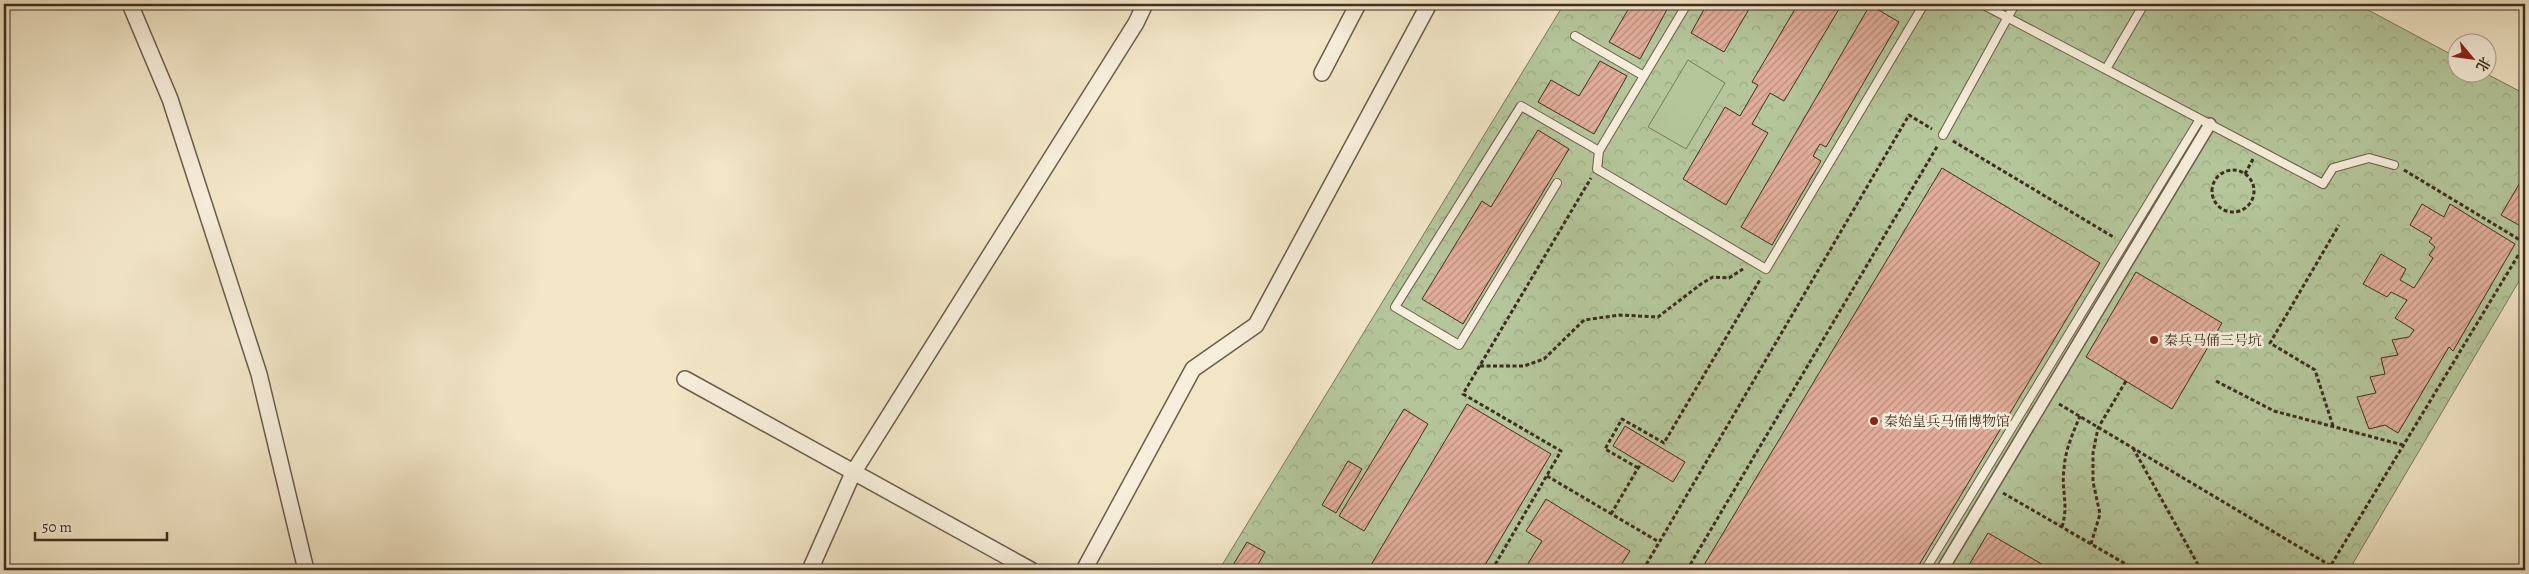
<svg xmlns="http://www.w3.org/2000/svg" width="2529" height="574" font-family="Alegreya,'Noto Serif SC',serif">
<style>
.forest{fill:url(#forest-crowns);stroke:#797a5d}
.pitch{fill:#b4c69a;stroke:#797a5d}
.building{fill:url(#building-hatch);stroke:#3e2e20}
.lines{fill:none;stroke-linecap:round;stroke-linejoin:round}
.service-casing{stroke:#6b5c4a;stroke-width:10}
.pedestrian-casing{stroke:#6b5c4a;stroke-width:14}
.minor-casing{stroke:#6b5c4a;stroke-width:18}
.path{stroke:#3e2e20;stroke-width:3;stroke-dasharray:4 2.5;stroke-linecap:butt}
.service{stroke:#f7efdb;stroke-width:8}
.pedestrian{stroke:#f7efdb;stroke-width:11}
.minor{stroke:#f7efdb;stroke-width:15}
.poi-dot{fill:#8f2418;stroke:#f7efdb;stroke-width:2}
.labels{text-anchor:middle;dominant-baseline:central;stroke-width:5;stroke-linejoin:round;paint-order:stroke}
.poi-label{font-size:14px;fill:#3e2e20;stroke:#f7efdb;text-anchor:start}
</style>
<defs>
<pattern id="forest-crowns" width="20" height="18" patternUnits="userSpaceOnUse" patternTransform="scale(1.25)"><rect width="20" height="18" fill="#b4c69a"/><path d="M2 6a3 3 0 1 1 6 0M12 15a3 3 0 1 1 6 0" fill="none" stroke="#9caa84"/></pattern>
<pattern id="building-hatch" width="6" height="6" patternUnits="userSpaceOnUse" patternTransform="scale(1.25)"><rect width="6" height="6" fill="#e1ad99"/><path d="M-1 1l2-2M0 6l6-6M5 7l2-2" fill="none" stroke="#b88d7c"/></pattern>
</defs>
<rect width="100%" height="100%" fill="#f2e6c7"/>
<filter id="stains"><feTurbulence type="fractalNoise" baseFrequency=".004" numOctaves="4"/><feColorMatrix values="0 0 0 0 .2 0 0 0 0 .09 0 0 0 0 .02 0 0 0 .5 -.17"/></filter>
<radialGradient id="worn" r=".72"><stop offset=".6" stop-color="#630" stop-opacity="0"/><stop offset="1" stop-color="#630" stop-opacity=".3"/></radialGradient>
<path class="forest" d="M1564,4H2357L2456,57V72L2485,73L2525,94V271L2349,570H1219Z"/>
<path class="pitch" d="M1688,60L1725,83L1686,149L1648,127Z"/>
<path class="building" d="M1622,4H1670L1640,59L1609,42L1629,8Z
M1707,4H1752L1724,52L1691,33Z
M1798,4H1842L1784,101L1770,93L1752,124L1768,133L1726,205L1683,179L1725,107L1740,116L1758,85L1752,82Z
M1870,5L1899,22L1826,147L1820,144L1813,156L1821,161L1772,245L1741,227Z
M1600,61L1627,76L1594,134L1538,102L1551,80L1579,96Z
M1538,130L1569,149L1463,324L1422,299L1482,201L1491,207Z
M1942,168L2100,263L1916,570H1701Z
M2525,174V226L2524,228L2501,215Z
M2422,204L2444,217L2450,204L2515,244L2453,351L2449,347L2398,433L2385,425L2369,429L2357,397L2376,393L2370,377L2385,374L2381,358L2398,355L2392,340L2409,337L2414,330L2395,318L2407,300L2391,292L2387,297L2363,284L2381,254L2406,269L2400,280L2414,288L2433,258L2429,255L2435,247L2429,242L2432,238L2410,225Z
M2136,272L2222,323L2172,409L2086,357Z
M1467,404L1551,454L1482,570H1368Z
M1404,409L1428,424L1364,531L1339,516Z
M1625,426L1685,462L1673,482L1613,446Z
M1348,461L1362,469L1336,513L1322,505Z
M1546,499L1630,551L1618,570H1524L1542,541L1526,531Z
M1988,533L2052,570H1966Z
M1247,542L1265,552L1255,570H1230Z"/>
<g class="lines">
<defs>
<path id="service" d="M1687,4L1599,151L1597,169L1766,269L1924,4
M1982,4L2323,184L2333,168L2369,158L2394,165
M1575,36L1644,76
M2106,69L2144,4
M1943,135L2015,4
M1557,183L1459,345L1395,307L1521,106L1599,151
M1925,570L2200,119"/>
<path id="pedestrian" d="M1942,570L2210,124"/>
<path id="minor" d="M130,4L170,99L259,374L306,570
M1322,73L1358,4
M685,379L1031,570
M810,570L853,473L1136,23L1145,4
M1084,570L1193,369L1256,325L1429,4"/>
</defs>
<use href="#service" class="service-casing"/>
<use href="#pedestrian" class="pedestrian-casing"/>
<use href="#minor" class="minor-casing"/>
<path class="path" d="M1953,141L2115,238
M2404,170L2525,243
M2212 191a21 21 0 1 1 42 0a21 21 0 1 1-42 0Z
M2245,174L2253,159
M1480,366H1524L1544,359L1584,320L1620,315L1658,317L1701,284L1713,277L1729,278L1743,269
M2216,381L2274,411L2403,445
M2059,404L2331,566
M2333,426L2315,370L2270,343L2339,225
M2133,448L2201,570
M1638,468L1605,449L1622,419L1664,443L1761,278
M1547,476L1659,542
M2003,493L2136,570
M1611,514L1641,463
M2062,527C2069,503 2061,492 2064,469C2065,450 2073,433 2080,416
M2091,544L2100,514L2093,482V453L2098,428L2126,381
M1492,570L1561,451L1463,394L1591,178
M1643,570L1909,115L1932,129
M1687,570L1938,145
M2328,570L2525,244"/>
<use href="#service" class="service"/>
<use href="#pedestrian" class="pedestrian"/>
<use href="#minor" class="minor"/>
</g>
<g class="poi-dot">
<circle cx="2154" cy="340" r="5"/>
<circle cx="1874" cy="421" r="5"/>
</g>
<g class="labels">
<g class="poi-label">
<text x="2164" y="340">秦兵马俑三号坑</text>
<text x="1884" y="421">秦始皇兵马俑博物馆</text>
</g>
</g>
<rect width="2529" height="574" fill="none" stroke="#f2e6c7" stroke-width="20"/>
<rect x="5" y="5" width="2519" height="564" fill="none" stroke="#3e2e20" stroke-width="2.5"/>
<rect x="10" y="10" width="2509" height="554" fill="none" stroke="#3e2e20"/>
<g transform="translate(2472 58) rotate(119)"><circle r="24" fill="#f7efdb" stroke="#ada290"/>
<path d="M0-4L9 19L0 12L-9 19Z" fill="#8f2418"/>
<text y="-8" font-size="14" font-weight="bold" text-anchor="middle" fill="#3e2e20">北</text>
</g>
<path d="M35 532v8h132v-8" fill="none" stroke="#3e2e20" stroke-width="2.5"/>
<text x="42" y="532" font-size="15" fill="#3e2e20" stroke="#f7efdb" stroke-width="4" paint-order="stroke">50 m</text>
<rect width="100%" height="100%" filter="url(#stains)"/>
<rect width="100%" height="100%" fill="url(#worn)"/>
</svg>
